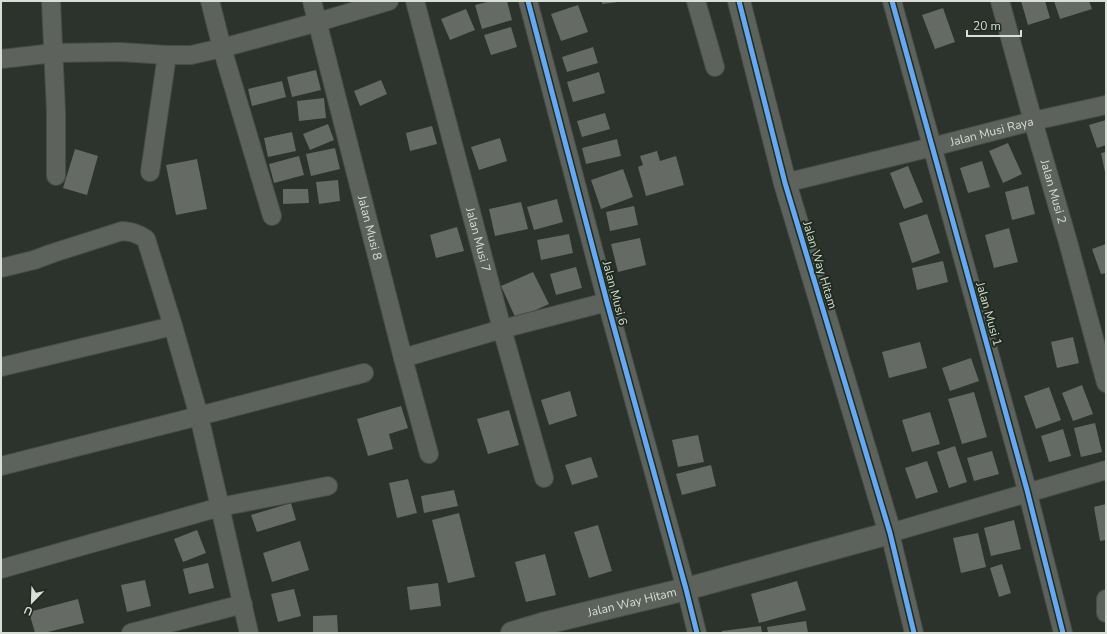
<svg xmlns="http://www.w3.org/2000/svg" width="1107" height="634" font-family="'Nunito Sans',sans-serif">
<style>
.building{fill:#656a64}
.lines{fill:none;stroke-linecap:round;stroke-linejoin:round}
.minor-casing{stroke:#474d47;stroke-width:20}
.tertiary-casing{stroke:#474d47;stroke-width:24}
.minor{stroke:#5d635c;stroke-width:18}
.tertiary{stroke:#5d635c;stroke-width:22}
.cycleway-casing{stroke:#202c1f;stroke-width:8}
.cycleway{stroke:#66a8f1;stroke-width:5}
.labels{text-anchor:middle;dominant-baseline:central;stroke-width:4;stroke-linejoin:round;paint-order:stroke}
.street-label{font-size:12px;fill:#d7dfd6;stroke:#202c1f}
</style>
<rect width="100%" height="100%" fill="#2c322c"/>
<path class="building" d="M491,1H507L512,20L482,29L475,5Z
M602,1H618V2L602,4Z
M1021,1H1045L1050,18L1028,25Z
M1054,1H1089L1092,9L1060,19Z
M578,5L588,32L561,41L551,14Z
M943,8L955,42L935,49L922,15Z
M466,9L475,30L450,40L441,19Z
M511,27L517,47L491,55L484,35Z
M593,47L598,63L567,72L562,57Z
M316,70L321,90L292,97L287,77Z
M599,72L605,93L573,102L567,82Z
M381,80L387,94L360,106L354,91Z
M282,81L286,97L252,106L248,89Z
M324,98L326,118L299,121L297,101Z
M605,113L610,129L582,137L577,121Z
M1106,120V145L1097,148L1089,125Z
M328,124L334,140L310,150L303,134Z
M432,126L437,144L410,151L406,133Z
M292,132L296,151L268,157L264,138Z
M500,138L507,161L479,170L471,147Z
M617,139L621,156L586,164L582,148Z
M1008,143L1022,174L1003,183L989,151Z
M335,148L340,169L311,176L306,154Z
M75,149L98,156L87,195L63,188Z
M657,151L660,161L676,156L684,185L646,196L638,167L643,165L640,156Z
M1106,152V172H1105L1101,153Z
M299,156L304,175L274,183L269,164Z
M197,159L207,209L176,215L166,165Z
M982,161L990,187L968,193L960,168Z
M908,166L923,202L904,209L890,173Z
M623,169L633,197L601,209L591,180Z
M338,180L340,201L319,204L316,182Z
M1028,186L1035,214L1012,220L1005,192Z
M283,189H308L309,203L283,204Z
M557,199L563,222L534,230L527,207Z
M521,202L528,229L495,236L489,209Z
M634,206L638,225L610,231L606,212Z
M927,214L940,253L912,263L899,223Z
M457,227L464,251L436,258L430,235Z
M1009,228L1018,262L994,268L985,235Z
M569,234L573,253L541,260L537,240Z
M640,238L646,265L618,272L611,244Z
M1106,244V273L1101,274L1092,249Z
M943,261L948,282L917,290L912,268Z
M576,267L582,288L556,295L550,274Z
M533,272L549,304L516,319L501,286Z
M1073,337L1079,363L1057,368L1051,342Z
M920,342L927,368L889,378L882,352Z
M971,358L979,381L950,391L942,368Z
M1082,385L1093,414L1073,421L1062,393Z
M1049,387L1061,420L1036,429L1024,396Z
M570,391L577,416L549,425L541,400Z
M974,392L987,437L962,444L948,399Z
M401,406L408,428L389,434L393,449L368,456L357,419Z
M509,410L519,445L488,454L477,419Z
M930,412L940,444L912,452L902,420Z
M1095,423L1102,452L1081,457L1074,428Z
M1063,429L1071,456L1049,462L1041,436Z
M698,435L704,462L678,467L672,440Z
M955,446L967,482L949,488L937,452Z
M992,451L999,474L974,481L967,458Z
M591,457L598,477L572,485L565,465Z
M927,461L938,492L916,499L905,468Z
M711,465L716,486L682,495L676,474Z
M408,479L417,513L397,518L389,483Z
M454,490L458,506L424,513L421,496Z
M291,503L296,520L257,532L251,515Z
M1106,504V540L1100,541L1094,507Z
M459,513L475,577L448,583L432,520Z
M1014,520L1021,549L991,556L984,528Z
M598,525L612,571L589,578L574,532Z
M197,530L206,553L183,562L174,539Z
M978,533L986,567L961,573L953,538Z
M300,541L309,570L272,582L263,553Z
M545,554L556,595L526,602L515,562Z
M208,563L214,588L189,594L183,569Z
M1002,564L1011,593L999,597L990,568Z
M145,580L151,606L127,612L121,585Z
M797,581L806,610L759,623L751,594Z
M438,583L441,606L410,610L407,587Z
M294,589L301,616L278,622L271,594Z
M78,599L84,623L44,633H35L29,612Z
M337,615L338,633H313V616Z
M806,621L808,633H768L767,627Z
M761,626L762,633H722V631Z"/>
<g class="lines">
<defs>
<g id="minor">
<path d="M51,1L56,112V176"/>
<path d="M210,1L222,48L272,216"/>
<path id="s1" d="M312,1L403,358L429,454"/>
<path id="s2" d="M415,1L502,329L544,478"/>
<path d="M528,1L607,302L686,589L697,633"/>
<path d="M696,1L715,67"/>
<path d="M892,1L1027,490L1063,633"/>
<path id="s3" d="M1000,1L1033,121L1068,242L1106,383"/>
<path d="M1,59L54,53L120,52L167,55H191L222,48L318,22L389,1"/>
<path d="M150,172L167,55"/>
<path id="s4" d="M785,183L932,147L1033,121L1106,105"/>
<path d="M1,268L34,260L53,253L122,231C132,232 137,233 146,239L173,326L199,416L249,633"/>
<path d="M403,358L502,329L607,302"/>
<path d="M1,367L173,326"/>
<path d="M1,466L199,416L364,373"/>
<path d="M1,569L220,507L328,486"/>
<path d="M1106,599V613"/>
<path d="M131,633L243,604"/>
<path d="M914,633L890,533L1106,470"/>
</g>
<g id="tertiary">
<path id="s5" d="M512,633L542,624L686,589L890,533L785,183L739,1"/>
</g>
</defs>
<use href="#minor" class="minor-casing"/>
<use href="#tertiary" class="tertiary-casing"/>
<use href="#minor" class="minor"/>
<use href="#tertiary" class="tertiary"/>
<defs>
<path id="cycleway" d="M528,1L607,302L686,589L697,633
M739,1L785,183L890,533L914,633
M892,1L1027,490L1063,633"/>
</defs>
<use href="#cycleway" class="cycleway-casing"/>
<use href="#cycleway" class="cycleway"/>
</g>
<g class="labels">
<g class="street-label">
<text stroke="none"><textPath href="#s4" startOffset="213">Jalan Musi Raya</textPath></text>
<text stroke="none"><textPath href="#s3" startOffset="198">Jalan Musi 2</textPath></text>
<text stroke="none"><textPath href="#s1" startOffset="234">Jalan Musi 8</textPath></text>
<text stroke="none"><textPath href="#s2" startOffset="247">Jalan Musi 7</textPath></text>
<text transform="translate(820 265) rotate(73)">Jalan Way Hitam</text>
<text transform="translate(615 293) rotate(75)">Jalan Musi 6</text>
<text transform="translate(989 314) rotate(74)">Jalan Musi 1</text>
<text stroke="none"><textPath href="#s5" startOffset="124">Jalan Way Hitam</textPath></text>
</g>
</g>
<rect width="1107" height="634" fill="none" stroke="#d7dfd6" stroke-width="4"/>
<g transform="translate(32 602) rotate(203)" stroke="#202c1f" stroke-width="3" paint-order="stroke">
<path d="M0-3L7 15L0 10L-7 15Z" fill="#d7dfd6"/>
<text y="-6" font-size="11" font-weight="bold" text-anchor="middle" fill="#d7dfd6">U</text>
</g>
<path d="M967 30v6h54v-6" fill="none" stroke="#d7dfd6" stroke-width="2"/>
<text x="973" y="30" font-size="12" fill="#d7dfd6" stroke="#202c1f" stroke-width="3" paint-order="stroke">20 m</text>
</svg>
